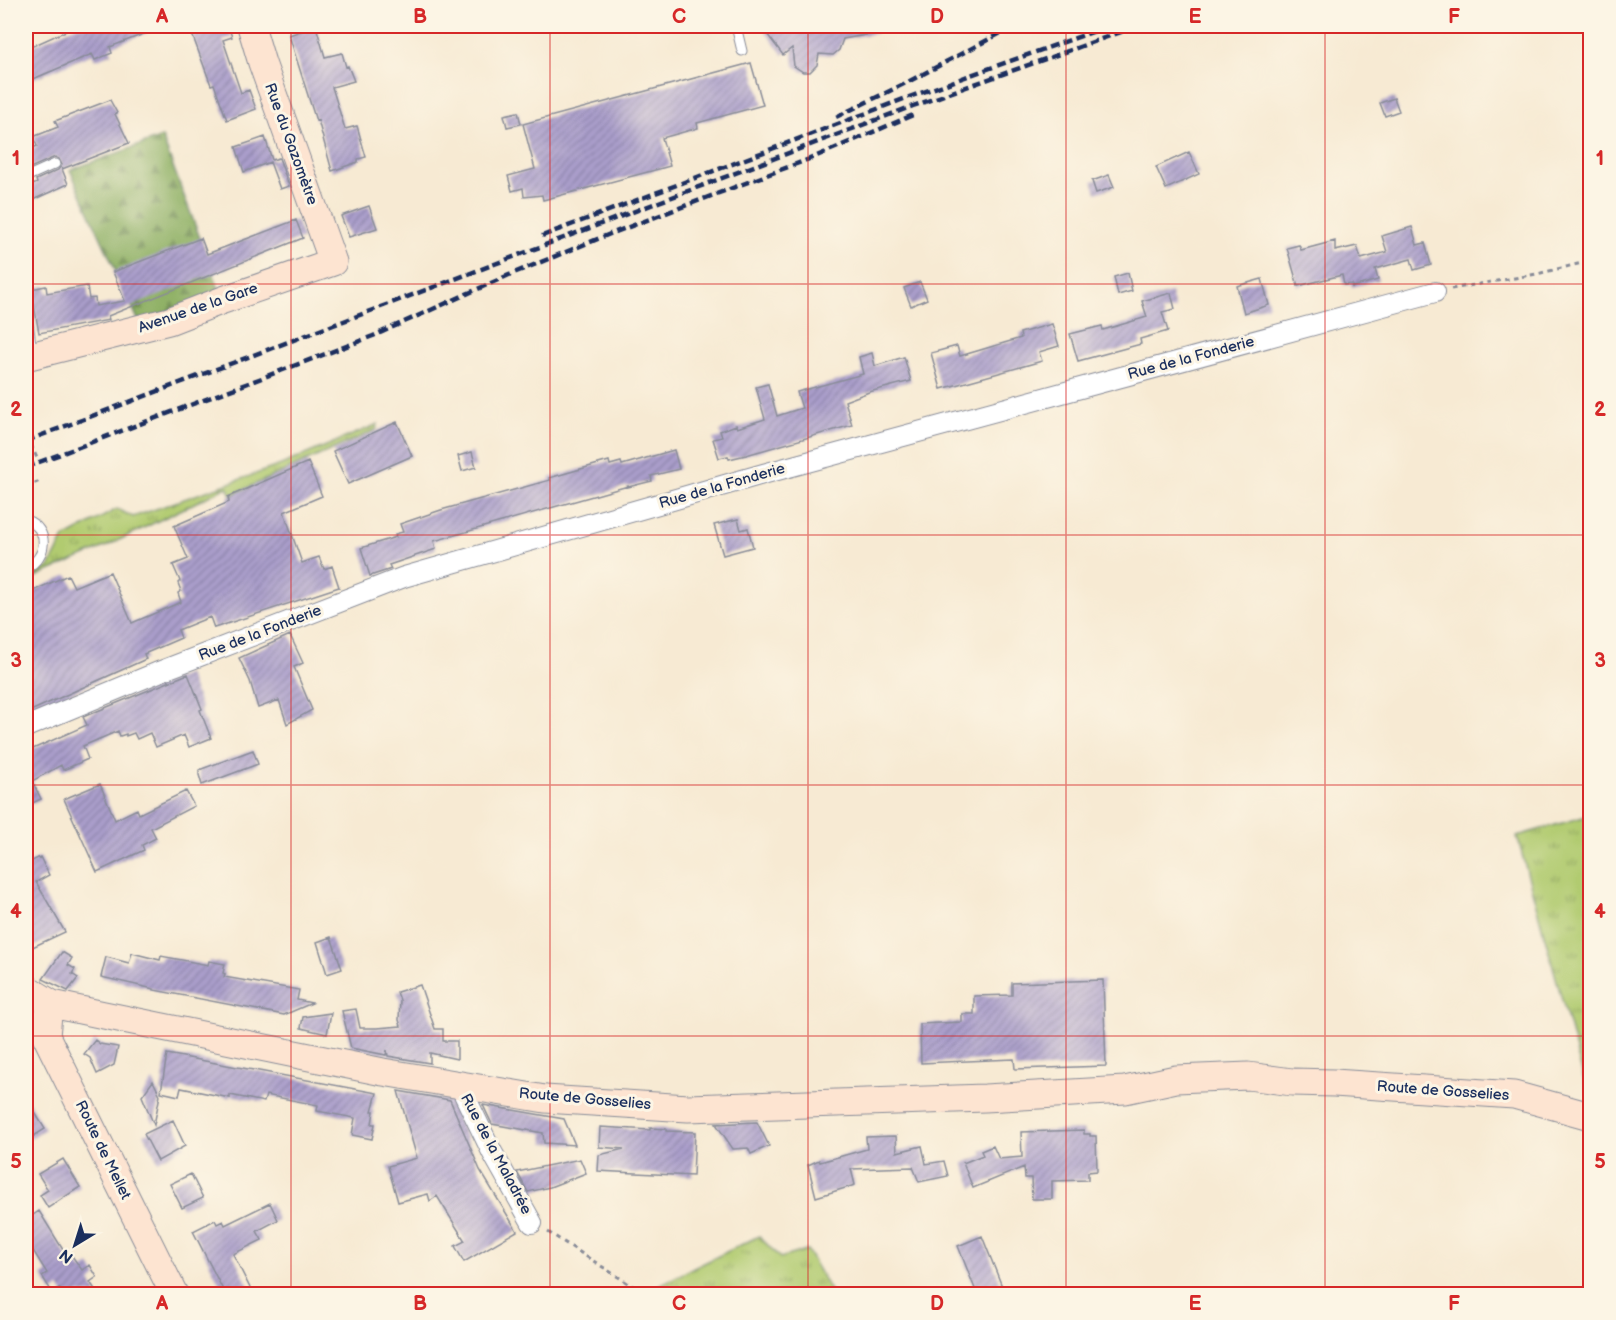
<svg xmlns="http://www.w3.org/2000/svg" width="1616" height="1320" font-family="'Balsamiq Sans',sans-serif">
<style>
.grass{fill:url(#grass-tufts);stroke:#667d67;stroke-width:1.5}
.forest{fill:url(#forest-firs);stroke:#546f60;stroke-width:1.5}
.building{fill:url(#building-hatch)}
.lines{fill:none;stroke-linecap:round;stroke-linejoin:round}
.lane-casing{stroke:#898c98;stroke-width:11}
.street-casing{stroke:#898c98;stroke-width:22}
.secondary-casing{stroke:#898c98;stroke-width:29}
.path{stroke:#898c98;stroke-width:3;stroke-dasharray:4.5 4.5;stroke-linecap:butt}
.lane{stroke:#fff;stroke-width:9}
.street{stroke:#fff;stroke-width:20}
.secondary{stroke:#fde4d1;stroke-width:27}
.rail{stroke:#1b2f5e;stroke-width:4.5;stroke-dasharray:9 4.5;stroke-linecap:butt}
.grid{fill:none;stroke:#d62828;stroke-width:1.5;stroke-opacity:0.55}
.labels{text-anchor:middle;dominant-baseline:central;stroke-width:6;stroke-linejoin:round;paint-order:stroke}
.street-label{font-size:15px;fill:#1b2f5e;stroke:#fcf5e5}
.neatline{fill:none;stroke:#d62828;stroke-width:2}
.grid-label{font-size:20px;text-anchor:middle;font-weight:bold;fill:#d62828}
</style>
<defs>
<pattern id="grass-tufts" width="24" height="20" patternUnits="userSpaceOnUse" patternTransform="scale(1.5)"><rect width="24" height="20" fill="#b1cb70"/><path d="M3 7l-1-3M5 7V3M7 7l1-3M15 17l-1-3M17 17v-4M19 17l1-3" fill="none" stroke="#8fa55f"/></pattern>
<pattern id="forest-firs" width="22" height="20" patternUnits="userSpaceOnUse" patternTransform="scale(1.5)"><rect width="22" height="20" fill="#8caf62"/><path d="M5 1l3.5 6h-7zM16 11l3.5 6h-7z" fill="#728f54"/></pattern>
<pattern id="building-hatch" width="6" height="6" patternUnits="userSpaceOnUse" patternTransform="scale(1.5)"><rect width="6" height="6" fill="#aa9ecb"/><path d="M-1 1l2-2M0 6l6-6M5 7l2-2" fill="none" stroke="#8a81a8"/></pattern>
</defs>
<rect width="100%" height="100%" fill="#fcf5e5"/>
<filter id="ink" filterUnits="userSpaceOnUse"><feTurbulence type="fractalNoise" baseFrequency=".0167" numOctaves="2"/><feDisplacementMap in="SourceGraphic" scale="12" xChannelSelector="R" yChannelSelector="G"/><feConvolveMatrix kernelMatrix="1 2 1 2 8 2 1 2 1" color-interpolation-filters="sRGB"/></filter>
<filter id="wash" filterUnits="userSpaceOnUse"><feTurbulence type="fractalNoise" baseFrequency=".008" numOctaves="4" result="noise"/><feDisplacementMap in="SourceGraphic" scale="24" xChannelSelector="R" yChannelSelector="G"/><feGaussianBlur stdDeviation="1.35" result="paint"/><feColorMatrix in="noise" values="0 0 0 0 0 0 0 0 0 0 0 0 0 0 0 0 0 1.4 0 .05"/><feComposite in="paint" operator="in"/></filter>
<g filter="url(#wash)">
<rect width="100%" height="100%" fill="#f7ead3"/>
<path class="grass" d="M378,424L376,430L231,495L227,487L107,546L26,581V576H31L49,567L64,538L117,509L133,517L281,465Z
M1590,815V1094H1588L1517,836Z
M759,1236L780,1258L807,1250L832,1294H674L659,1285Z"/>
<path class="forest" d="M162,137L221,294L139,322L70,170Z"/>
<g id="blocks">
<path class="building" d="M77,26H162V27L110,47L112,53L95,60L92,54L26,82V49Z
M189,26H228L232,37L223,40L241,93L249,90L256,109L227,120L214,84L211,85Z
M302,26H316L325,57L342,53L346,67L348,66L354,81L332,87L345,129L357,126L366,157L358,159V162L332,171L318,120L316,121L289,35L304,30Z
M761,26H877V33L843,39L839,50L833,55L819,54L817,65L810,72H803L794,66L792,48L783,55Z
M751,63L763,105L697,123L698,128L662,138L670,166L543,200L542,195L524,197L523,188L512,191L508,176L535,169L523,124Z
M1394,98L1399,111L1385,116L1380,103Z
M110,100L117,113L115,114L129,143L62,169L68,184L26,203V188L37,183L36,180L58,170L62,165L59,159L55,157L30,168L26,156V151L37,146L33,137L58,127L55,121Z
M518,112L521,124L507,127L504,115Z
M265,137L272,160L279,158L289,186L280,189L270,162L244,172L236,147Z
M1189,152L1199,174L1166,189L1156,167Z
M1109,175L1114,187L1096,193L1092,181Z
M369,206L377,228L349,237L341,216Z
M296,220L303,238L108,316L109,320L39,333L31,289L46,286L47,293L87,286L89,299L95,298L96,306L125,301L113,272L201,238L207,254Z
M1412,227L1417,245L1425,243L1431,265L1414,270L1411,259L1375,269L1378,280L1352,287V284L1344,285L1342,275L1298,286L1287,248L1299,245L1301,250L1335,241V251L1357,246L1361,259L1387,252L1382,236Z
M1128,273L1132,291L1118,295L1114,277Z
M1262,279L1269,305L1244,313L1237,286Z
M920,282L927,299L911,306L904,288Z
M1171,293L1175,309L1162,312L1168,331L1140,339L1141,344L1078,361L1070,334L1102,326L1103,330L1147,317L1142,301Z
M1052,324L1059,346L1039,352L1042,361L941,389L931,353L957,346L960,356L1021,338L1020,333Z
M872,353L875,366L904,357L911,381L869,392L845,401L852,425L746,455L729,459L728,456L719,458L713,439L722,437L720,431L736,425L737,428L765,419L756,387L768,384L777,416L802,408L797,392L863,374L859,357Z
M397,422L412,456L348,484L333,451Z
M674,450L679,469L651,476L652,481L628,487V486L434,541L436,549L389,565L391,569L370,576L361,548L396,537L395,534L403,532L400,524L441,510L550,480L549,478L609,461L610,465L621,462L622,465Z
M472,452L476,467L462,471L458,456Z
M308,462L322,496L284,512L302,563L319,557L324,569L332,566L339,587L214,628L210,617L178,630L181,638L144,654L146,659L26,713V594L68,575L74,587L110,572L132,623L181,602L178,593L181,591L178,583L180,581L173,565L188,559L174,526L229,502L228,497Z
M738,519L741,530L748,528L753,547L723,555L714,525Z
M290,635L303,663L294,667L312,710L287,724L279,700L258,708L250,681L239,658Z
M188,674L202,709L200,710L211,738L189,747L184,735L156,747L150,733L137,739L134,733L126,736V734L120,736L118,731L83,746L88,759L63,770L61,765L32,781L41,799L26,806V752L87,725L83,717Z
M253,750L258,764L202,785L199,775V770Z
M100,784L115,820L137,809L139,814L186,791L194,806L151,828L156,838L142,845L144,850L97,872L64,799Z
M40,857L49,875L36,882L65,932L26,950V864Z
M331,937L342,969L327,974L317,942Z
M62,952L72,958L68,965L75,969L72,974L78,978L68,991L43,979Z
M132,953L160,960L161,956L208,965L209,961L225,964L223,973L225,974L224,977L299,990L297,1000L312,1003L284,1015L154,990V989L101,977L106,957L129,963Z
M1103,980L1106,1066L1015,1069L1014,1059L921,1063L920,1024L962,1022V1014H974V996L1012,995V983Z
M420,985L435,1029H443V1041H457V1059L430,1053V1063L388,1056L387,1050L386,1055L351,1048L342,1011L356,1009L360,1028H377L401,1026L399,1020L400,1000L397,992Z
M331,1013L327,1034L301,1028L303,1017Z
M95,1040L100,1044L118,1047L114,1065L97,1074L90,1058L84,1054Z
M167,1054L377,1093L372,1111H374L372,1124H375L372,1139L352,1135L355,1118L317,1111L318,1105L266,1095L264,1102L230,1095V1098L181,1088L179,1096L161,1092Z
M153,1081L160,1095L154,1125L142,1096Z
M398,1091L450,1100L480,1170L517,1231L464,1262L455,1246L465,1241L437,1196L430,1201L428,1194L398,1202L388,1166L417,1158Z
M26,1098L45,1129L26,1141Z
M483,1105L564,1119L575,1145L544,1143L543,1133L492,1124Z
M173,1120L185,1146L158,1161L144,1134Z
M757,1122L769,1146L751,1154L748,1148L733,1149L716,1124Z
M600,1127L650,1130V1128L666,1129V1131L695,1132L693,1176L598,1171L599,1155L624,1149L599,1147Z
M1084,1130V1134H1090V1136H1096L1097,1171L1088,1172V1180L1052,1181V1199H1032L1031,1178H1025L1024,1167L973,1188L963,1163L983,1155L981,1151L993,1146L999,1159L1022,1157L1021,1132Z
M896,1136L897,1152L922,1146L926,1164L944,1161L948,1176L919,1182L913,1167L851,1169L855,1185L816,1197L808,1165L819,1160L820,1162L867,1149L866,1137Z
M63,1159L80,1187L48,1208L40,1195L48,1190L38,1174Z
M580,1159L586,1173L550,1187L528,1192L517,1172Z
M191,1174L203,1198L182,1208L170,1184Z
M270,1203L278,1220L257,1231L262,1240L233,1254L253,1294H225L193,1231L215,1220L217,1224L223,1221L225,1225Z
M39,1211L68,1258L72,1256L82,1270L90,1265L97,1277L90,1282L98,1294H64L59,1288L52,1292L42,1276L47,1273L26,1239V1220Z
M982,1236L1005,1294H977L958,1246Z"/>
</g>
</g>
<g filter="url(#ink)">
<use href="#blocks" fill-opacity="0" stroke="#898c98" stroke-width="1.5"/>
<g class="lines">
<defs>
<path id="lane" d="M736,26L742,51
M26,177L55,164
M26,303L32,354
M26,520C50,529 48,557 26,568"/>
<path id="street" d="M26,727L161,671L404,577L763,474L1435,292
M459,1084L492,1152L532,1223"/>
<path id="secondary" d="M26,357L169,321L223,300L333,262L262,63L251,26
M26,988L52,1004L104,1015L383,1072L545,1099L688,1108L985,1098L1125,1090L1176,1079L1248,1076L1292,1082L1334,1083L1514,1095L1590,1116
M52,1004L48,1015L46,1036L174,1294"/>
</defs>
<use href="#lane" class="lane-casing"/>
<use href="#street" class="street-casing"/>
<use href="#secondary" class="secondary-casing"/>
<path class="path" d="M1451,289L1537,274L1590,261
M31,445L37,458
M26,454L34,451
M26,487L42,480
M548,1232L645,1294"/>
<use href="#lane" class="lane"/>
<use href="#street" class="street"/>
<use href="#secondary" class="secondary"/>
<path class="rail" d="M836,117L906,83L1014,26
M542,236L909,97L1109,26
M26,441L913,106L1138,26
M26,467L373,336L509,275L610,234L812,158L913,115"/>
</g>
</g>
<path class="grid" d="M291,26V1294M550,26V1294M808,26V1294M1066,26V1294M1325,26V1294M26,284H1590M26,535H1590M26,785H1590M26,1036H1590"/>
<g class="labels">
<g class="street-label">
<text transform="translate(291 144) rotate(70)">Rue du Gazomètre</text>
<text transform="translate(198 308) rotate(-19)">Avenue de la Gare</text>
<text transform="translate(1191 358) rotate(-15)">Rue de la Fonderie</text>
<text transform="translate(722 486) rotate(-16)">Rue de la Fonderie</text>
<text transform="translate(260 633) rotate(-21)">Rue de la Fonderie</text>
<text transform="translate(1443 1091) rotate(4)">Route de Gosselies</text>
<text transform="translate(585 1099) rotate(5)">Route de Gosselies</text>
<text transform="translate(103 1150) rotate(64)">Route de Mellet</text>
<text transform="translate(496 1154) rotate(62)">Rue de la Maladrée</text>
</g>
</g>
<rect width="1616" height="1320" fill="none" stroke="#fcf5e5" stroke-width="66"/>
<g transform="translate(75 1245) rotate(218)" stroke="#fcf5e5" stroke-width="4.5" paint-order="stroke">
<path d="M0-4.5L10 22L0 15L-10 22Z" fill="#1b2f5e"/>
<text y="-9" font-size="16" font-weight="bold" text-anchor="middle" fill="#1b2f5e">N</text>
</g>
<rect x="33" y="33" width="1550" height="1254" class="neatline"/>
<g class="grid-label">
<text x="162" y="23">A</text>
<text x="420" y="23">B</text>
<text x="679" y="23">C</text>
<text x="937" y="23">D</text>
<text x="1195" y="23">E</text>
<text x="1454" y="23">F</text>
<text x="16" y="165">1</text>
<text x="1600" y="165">1</text>
<text x="16" y="416">2</text>
<text x="1600" y="416">2</text>
<text x="16" y="667">3</text>
<text x="1600" y="667">3</text>
<text x="16" y="918">4</text>
<text x="1600" y="918">4</text>
<text x="16" y="1168">5</text>
<text x="1600" y="1168">5</text>
<text x="162" y="1310">A</text>
<text x="420" y="1310">B</text>
<text x="679" y="1310">C</text>
<text x="937" y="1310">D</text>
<text x="1195" y="1310">E</text>
<text x="1454" y="1310">F</text>
</g>
</svg>
